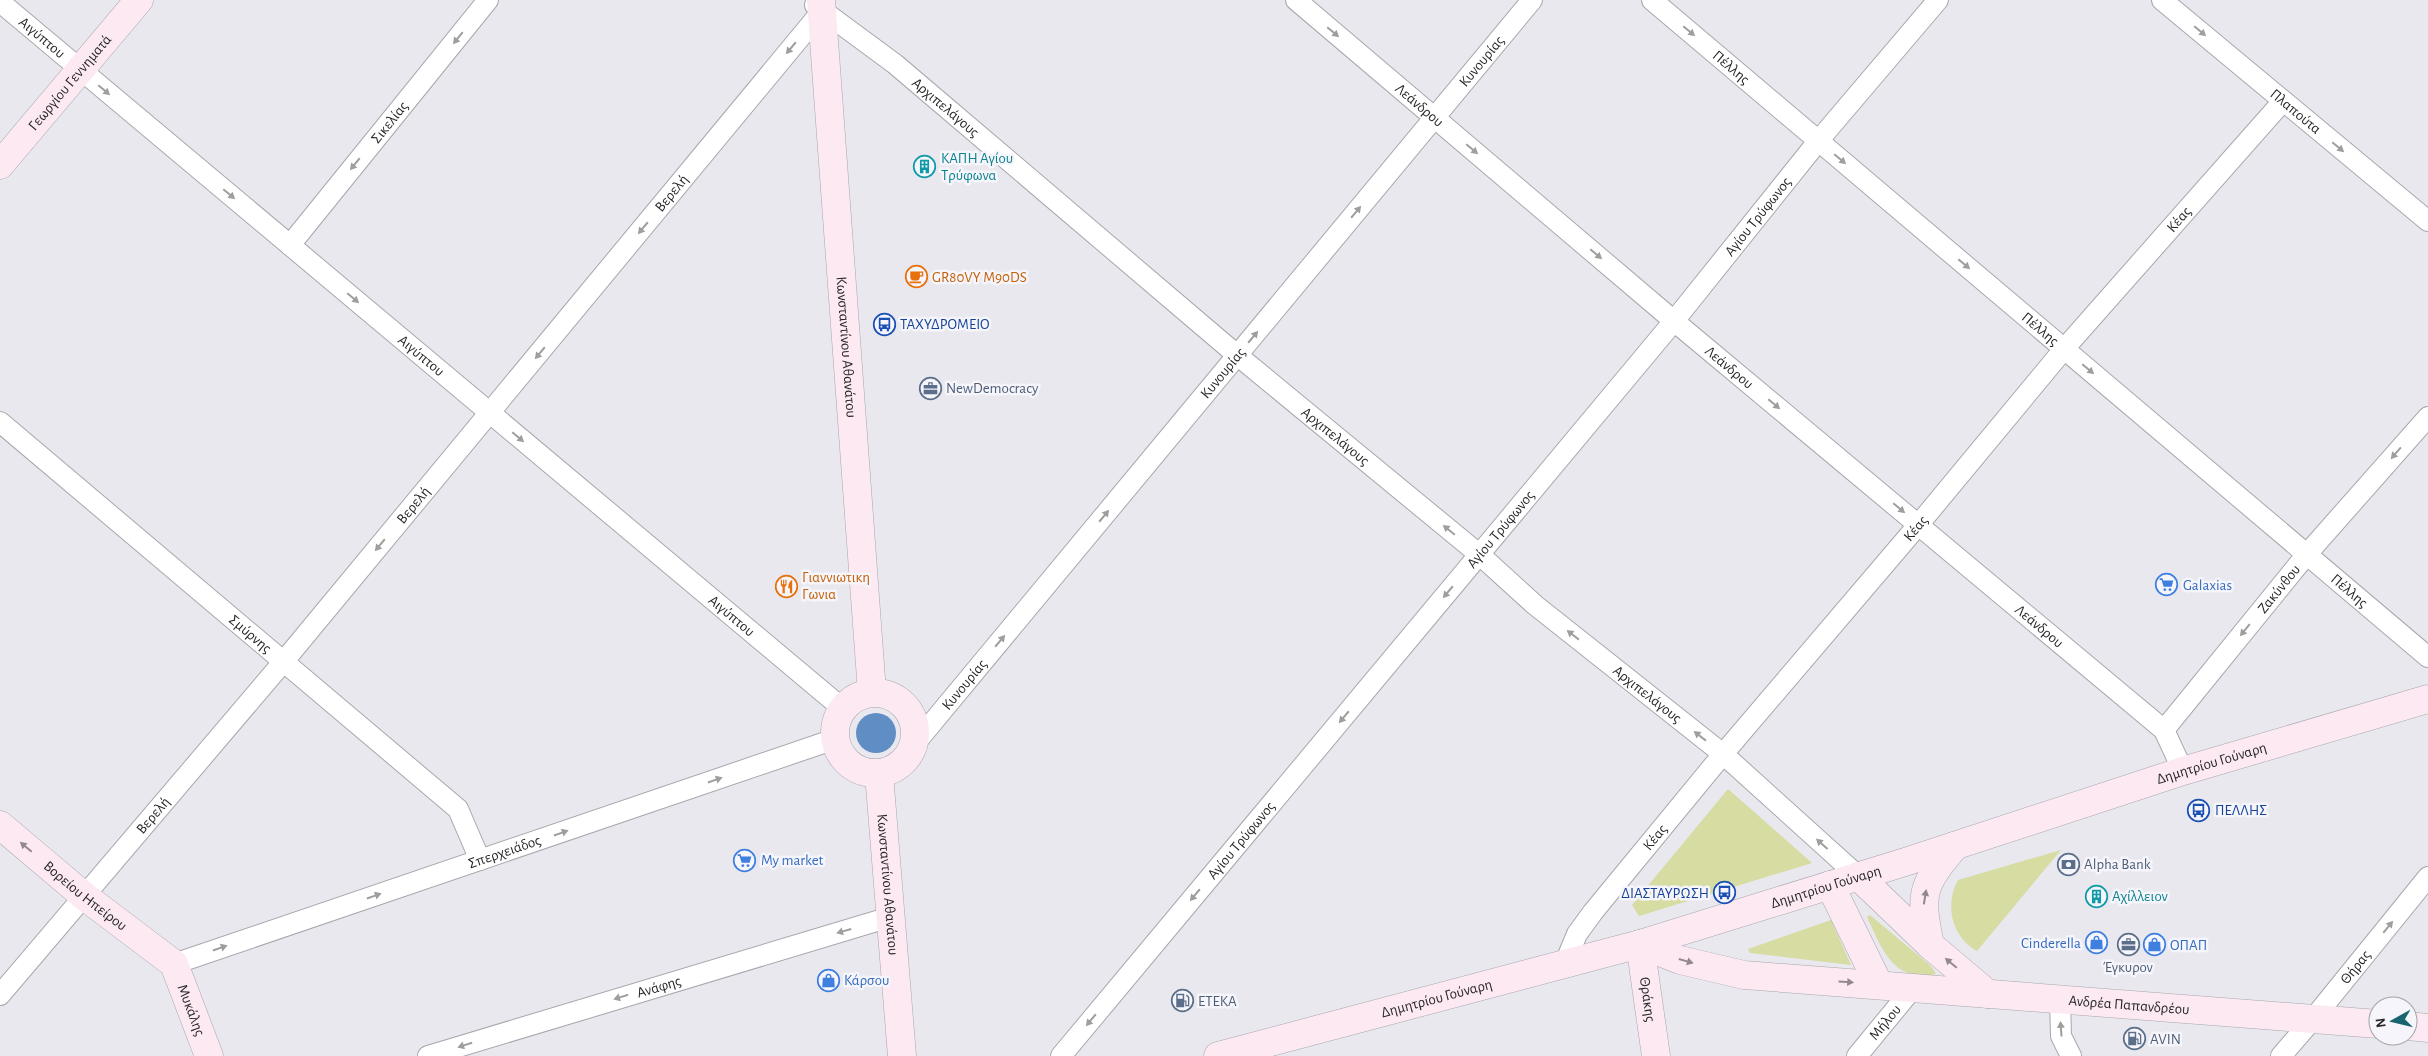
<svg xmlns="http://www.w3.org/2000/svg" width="2428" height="1056" font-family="'Alegreya Sans',sans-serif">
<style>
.green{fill:#d7dca2}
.water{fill:#608dc4}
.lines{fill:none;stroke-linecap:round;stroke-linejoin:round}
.street-casing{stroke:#a7a7ad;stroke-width:22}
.secondary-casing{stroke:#a7a7ad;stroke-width:29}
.street{stroke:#fff;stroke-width:20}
.secondary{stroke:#fce9f1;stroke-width:28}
.oneway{fill:#9e9e9f}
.oneway2{fill:#92888d}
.labels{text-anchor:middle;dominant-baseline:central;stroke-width:5;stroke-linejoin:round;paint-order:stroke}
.street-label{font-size:15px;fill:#272729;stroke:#f5f5fb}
.culture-label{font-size:15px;fill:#0d838f;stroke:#f5f5fb;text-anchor:start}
.food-label{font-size:15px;fill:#c56008;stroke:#f5f5fb;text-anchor:start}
.transit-label{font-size:15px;fill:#164399;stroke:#f5f5fb;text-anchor:start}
.service-label{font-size:15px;fill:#4e5e75;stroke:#f5f5fb;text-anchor:start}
.shop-label{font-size:15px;fill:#366cbe;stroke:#f5f5fb;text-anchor:start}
</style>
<rect width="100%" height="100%" fill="#e8e8ee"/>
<path class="green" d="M1728,789L1812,863L1639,916L1632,905Z
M2061,850L1977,951C1952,937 1944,905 1958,880Z
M1870,915L1931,966L1936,974C1893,983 1882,949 1867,917Z
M1831,920L1851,965L1750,953L1748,949Z"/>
<path class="water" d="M856 733a20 20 0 1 1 40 0a20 20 0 1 1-40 0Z"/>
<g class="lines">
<defs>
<g id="street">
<path id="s1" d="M1296,0L1674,321L2164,730L2183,771"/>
<path id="s2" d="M1652,0L2428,657"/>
<path id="s3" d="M2162,0L2428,221"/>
<path id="s4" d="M0,2L842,708"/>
<path id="s5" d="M815,5L895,64L1237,355L1480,555L1535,605L1723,754L1858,876"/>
<path id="s6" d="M290,245L488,0"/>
<path id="s7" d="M0,422L458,809L480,860"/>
<path id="s8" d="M2164,730L2307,554L2428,417"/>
<path id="s9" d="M913,746L1532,0"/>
<path id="s10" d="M174,964L835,739"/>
<path id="s11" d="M1564,965L1577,934L1593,912L1723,754L1919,524L2064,349L2283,101"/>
<path id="s12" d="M0,995L284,661L822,11"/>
<path d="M2060,1000L2061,1036L2071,1056"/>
<path id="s13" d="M428,1056L890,917"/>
<path id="s14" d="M1061,1056L1674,321L1819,140L1938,0"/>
<path id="s15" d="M1857,1056L1913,988"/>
<path id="s16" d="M2281,1056L2313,1019L2428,877"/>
</g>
<g id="secondary">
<path id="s17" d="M821,0L872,692"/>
<path id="s18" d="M0,165L139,0"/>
<circle cx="875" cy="733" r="40"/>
<path id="s19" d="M879,774L902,1056"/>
<path id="s20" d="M0,825L84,896L174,964L209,1056"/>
<path d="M1858,876L1930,945L1988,994"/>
<path d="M1830,885L1879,985"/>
<path id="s21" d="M1640,944L1680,960L1744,975L2378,1024"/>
<path id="s22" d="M1640,944L1656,1056"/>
<path d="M1930,945C1919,893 1922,885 1955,846"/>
<path d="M2408,1026L2428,1028"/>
<path id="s23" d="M1218,1056L1640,944L1905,862L2183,771L2428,699"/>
</g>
</defs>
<use href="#street" class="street-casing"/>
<use href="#secondary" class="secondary-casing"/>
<use href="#street" class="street"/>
<use href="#secondary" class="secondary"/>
</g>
<defs><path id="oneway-solid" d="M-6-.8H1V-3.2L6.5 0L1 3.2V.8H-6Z" transform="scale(1.25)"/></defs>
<g class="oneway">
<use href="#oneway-solid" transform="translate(1689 31) rotate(40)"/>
<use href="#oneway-solid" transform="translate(2200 31) rotate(40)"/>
<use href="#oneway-solid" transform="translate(1333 32) rotate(40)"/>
<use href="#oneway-solid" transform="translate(458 38) rotate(129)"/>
<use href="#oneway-solid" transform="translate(791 48) rotate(130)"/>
<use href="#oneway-solid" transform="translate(104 90) rotate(40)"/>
<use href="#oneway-solid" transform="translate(2338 147) rotate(40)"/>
<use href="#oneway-solid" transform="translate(1472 149) rotate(40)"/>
<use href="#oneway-solid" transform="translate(1840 159) rotate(40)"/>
<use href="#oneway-solid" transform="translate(355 164) rotate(129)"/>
<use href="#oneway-solid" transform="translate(229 194) rotate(40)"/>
<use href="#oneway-solid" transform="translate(1356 212) rotate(-50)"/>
<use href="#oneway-solid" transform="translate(643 228) rotate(130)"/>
<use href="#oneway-solid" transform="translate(1596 254) rotate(40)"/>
<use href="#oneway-solid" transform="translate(1964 264) rotate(40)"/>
<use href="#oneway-solid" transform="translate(353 298) rotate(40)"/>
<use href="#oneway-solid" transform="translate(1253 337) rotate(-50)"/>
<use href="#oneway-solid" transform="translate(540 353) rotate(130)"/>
<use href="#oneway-solid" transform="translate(2088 369) rotate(40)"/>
<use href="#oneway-solid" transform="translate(1774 404) rotate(40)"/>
<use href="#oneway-solid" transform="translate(518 437) rotate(40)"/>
<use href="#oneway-solid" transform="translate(2396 453) rotate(131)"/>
<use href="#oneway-solid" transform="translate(1899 508) rotate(40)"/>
<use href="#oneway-solid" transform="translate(1104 516) rotate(-50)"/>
<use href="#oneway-solid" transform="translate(1449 530) rotate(-141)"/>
<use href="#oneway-solid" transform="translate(380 545) rotate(130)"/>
<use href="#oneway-solid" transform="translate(1448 592) rotate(130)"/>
<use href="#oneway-solid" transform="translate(2245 630) rotate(129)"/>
<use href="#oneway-solid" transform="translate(1573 635) rotate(-142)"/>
<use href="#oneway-solid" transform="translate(1000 641) rotate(-50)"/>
<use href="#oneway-solid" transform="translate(1344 717) rotate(130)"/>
<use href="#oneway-solid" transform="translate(1700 736) rotate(-142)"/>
<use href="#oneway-solid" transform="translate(715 780) rotate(-19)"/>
<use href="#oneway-solid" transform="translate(561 833) rotate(-19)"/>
<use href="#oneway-solid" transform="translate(1822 844) rotate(-138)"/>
<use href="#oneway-solid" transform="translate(1195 895) rotate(130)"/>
<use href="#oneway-solid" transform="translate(374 896) rotate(-19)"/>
<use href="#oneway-solid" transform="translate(2388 927) rotate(-51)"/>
<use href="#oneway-solid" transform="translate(844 931) rotate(164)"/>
<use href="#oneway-solid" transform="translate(220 948) rotate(-19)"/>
<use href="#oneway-solid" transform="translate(621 997) rotate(163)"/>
<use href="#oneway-solid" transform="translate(1091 1020) rotate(130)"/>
<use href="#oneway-solid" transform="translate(2061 1029) rotate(-94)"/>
<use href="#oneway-solid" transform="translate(465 1045) rotate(163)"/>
</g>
<g class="oneway2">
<use href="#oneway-solid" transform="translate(26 847) rotate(-140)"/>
<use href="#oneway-solid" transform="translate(1925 897) rotate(-81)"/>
<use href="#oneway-solid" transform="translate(1686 961) rotate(16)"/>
<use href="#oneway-solid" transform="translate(1951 963) rotate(-140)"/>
<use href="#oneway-solid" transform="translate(1846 982) rotate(4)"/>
</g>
<defs>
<symbol id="building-ring" viewBox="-11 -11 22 22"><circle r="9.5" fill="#f5f5fb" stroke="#0f9aa8" stroke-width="1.5"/><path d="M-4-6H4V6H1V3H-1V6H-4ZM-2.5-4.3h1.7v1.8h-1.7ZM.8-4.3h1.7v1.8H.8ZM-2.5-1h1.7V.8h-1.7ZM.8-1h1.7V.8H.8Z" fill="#0f9aa8"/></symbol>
<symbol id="cafe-ring" viewBox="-11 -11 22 22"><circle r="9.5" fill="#f5f5fb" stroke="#e8710a" stroke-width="1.5"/><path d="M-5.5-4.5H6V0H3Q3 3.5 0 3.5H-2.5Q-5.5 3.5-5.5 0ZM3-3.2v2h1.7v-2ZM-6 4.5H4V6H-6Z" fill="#e8710a"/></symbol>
<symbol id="bus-ring" viewBox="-11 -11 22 22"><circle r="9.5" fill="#f5f5fb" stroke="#1a4fb4" stroke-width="1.5"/><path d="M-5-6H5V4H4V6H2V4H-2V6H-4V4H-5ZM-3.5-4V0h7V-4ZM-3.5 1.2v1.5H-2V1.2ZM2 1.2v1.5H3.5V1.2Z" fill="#1a4fb4"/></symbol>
<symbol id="office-ring" viewBox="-11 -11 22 22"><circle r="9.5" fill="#f5f5fb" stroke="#5c6f8a" stroke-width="1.5"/><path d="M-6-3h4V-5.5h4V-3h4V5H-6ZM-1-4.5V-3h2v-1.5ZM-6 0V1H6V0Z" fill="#5c6f8a"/></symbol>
<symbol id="supermarket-ring" viewBox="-11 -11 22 22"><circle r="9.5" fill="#f5f5fb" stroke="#3f7fe0" stroke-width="1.5"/><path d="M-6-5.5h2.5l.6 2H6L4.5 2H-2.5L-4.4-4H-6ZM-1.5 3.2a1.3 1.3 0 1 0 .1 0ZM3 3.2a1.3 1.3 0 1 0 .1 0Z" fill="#3f7fe0"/></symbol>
<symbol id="restaurant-ring" viewBox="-11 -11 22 22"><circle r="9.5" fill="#f5f5fb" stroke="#e8710a" stroke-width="1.5"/><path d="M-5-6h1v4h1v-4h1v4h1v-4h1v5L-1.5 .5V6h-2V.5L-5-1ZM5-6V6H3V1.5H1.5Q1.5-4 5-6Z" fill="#e8710a"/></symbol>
<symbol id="bank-ring" viewBox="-11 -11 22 22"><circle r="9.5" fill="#f5f5fb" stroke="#5c6f8a" stroke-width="1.5"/><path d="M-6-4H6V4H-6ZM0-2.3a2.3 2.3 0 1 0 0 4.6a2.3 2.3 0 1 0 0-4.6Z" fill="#5c6f8a"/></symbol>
<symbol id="shop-ring" viewBox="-11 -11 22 22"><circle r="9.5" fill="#f5f5fb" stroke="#3f7fe0" stroke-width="1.5"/><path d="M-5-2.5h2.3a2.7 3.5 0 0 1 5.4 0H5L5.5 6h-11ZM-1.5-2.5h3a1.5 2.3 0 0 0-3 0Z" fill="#3f7fe0"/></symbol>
<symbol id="fuel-ring" viewBox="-11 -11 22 22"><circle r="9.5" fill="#f5f5fb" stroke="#5c6f8a" stroke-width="1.5"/><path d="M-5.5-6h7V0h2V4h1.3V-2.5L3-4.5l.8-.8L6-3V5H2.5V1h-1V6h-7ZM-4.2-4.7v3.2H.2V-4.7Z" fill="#5c6f8a"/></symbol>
</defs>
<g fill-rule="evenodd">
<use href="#building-ring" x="912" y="154" width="25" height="25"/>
<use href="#cafe-ring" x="904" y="264" width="25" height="25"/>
<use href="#bus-ring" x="872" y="312" width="25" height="25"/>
<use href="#office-ring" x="918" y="376" width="25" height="25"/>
<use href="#supermarket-ring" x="2154" y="572" width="25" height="25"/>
<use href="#restaurant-ring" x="774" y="574" width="25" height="25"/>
<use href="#bus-ring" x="2186" y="798" width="25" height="25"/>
<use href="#supermarket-ring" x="732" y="848" width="25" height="25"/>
<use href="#bank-ring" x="2056" y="852" width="25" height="25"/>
<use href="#bus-ring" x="1712" y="880" width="25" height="25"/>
<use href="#building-ring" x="2084" y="884" width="25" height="25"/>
<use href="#shop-ring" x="2084" y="930" width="25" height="25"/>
<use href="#office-ring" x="2116" y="932" width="25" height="25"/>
<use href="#shop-ring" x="2142" y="932" width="25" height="25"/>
<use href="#shop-ring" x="816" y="968" width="25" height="25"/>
<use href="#fuel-ring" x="1170" y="988" width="25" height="25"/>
<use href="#fuel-ring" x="2122" y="1026" width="25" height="25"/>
</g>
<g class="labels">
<g class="street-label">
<text stroke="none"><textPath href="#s4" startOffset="55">Αιγύπτου</textPath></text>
<text stroke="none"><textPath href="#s9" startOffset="890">Κυνουρίας</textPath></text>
<text stroke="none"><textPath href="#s2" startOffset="104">Πέλλης</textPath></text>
<text stroke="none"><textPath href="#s18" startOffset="108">Γεωργίου Γεννηματά</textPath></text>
<text stroke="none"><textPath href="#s1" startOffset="162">Λεάνδρου</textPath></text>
<text stroke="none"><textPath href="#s5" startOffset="166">Αρχιπελάγους</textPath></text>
<text stroke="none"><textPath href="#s3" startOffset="174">Πλαπούτα</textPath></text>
<text stroke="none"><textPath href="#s6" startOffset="158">Σικελίας</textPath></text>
<text stroke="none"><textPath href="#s12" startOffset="1046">Βερελή</textPath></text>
<text stroke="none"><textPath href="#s14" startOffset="1091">Αγίου Τρύφωνος</textPath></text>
<text stroke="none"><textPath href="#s11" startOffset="968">Κέας</textPath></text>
<text stroke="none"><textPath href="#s2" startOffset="509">Πέλλης</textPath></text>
<text stroke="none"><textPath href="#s17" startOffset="348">Κωνσταντίνου Αθανάτου</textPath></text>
<text stroke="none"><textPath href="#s4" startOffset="550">Αιγύπτου</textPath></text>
<text stroke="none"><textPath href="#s1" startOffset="568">Λεάνδρου</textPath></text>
<text stroke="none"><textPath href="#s9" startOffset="485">Κυνουρίας</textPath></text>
<text stroke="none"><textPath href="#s5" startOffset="676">Αρχιπελάγους</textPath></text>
<text stroke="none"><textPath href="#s12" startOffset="641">Βερελή</textPath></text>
<text stroke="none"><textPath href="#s11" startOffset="562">Κέας</textPath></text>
<text stroke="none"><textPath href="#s14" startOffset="686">Αγίου Τρύφωνος</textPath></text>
<text stroke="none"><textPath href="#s8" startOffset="182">Ζακύνθου</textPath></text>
<text stroke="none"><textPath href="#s2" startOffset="914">Πέλλης</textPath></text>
<text stroke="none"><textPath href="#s4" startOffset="955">Αιγύπτου</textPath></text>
<text stroke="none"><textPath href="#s1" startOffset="972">Λεάνδρου</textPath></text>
<text stroke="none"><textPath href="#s7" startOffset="328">Σμύρνης</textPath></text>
<text stroke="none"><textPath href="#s9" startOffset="80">Κυνουρίας</textPath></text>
<text stroke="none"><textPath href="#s5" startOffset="1081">Αρχιπελάγους</textPath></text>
<text stroke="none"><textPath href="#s23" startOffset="1036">Δημητρίου Γούναρη</textPath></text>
<text stroke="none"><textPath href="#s12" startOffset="236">Βερελή</textPath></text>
<text stroke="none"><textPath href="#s11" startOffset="158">Κέας</textPath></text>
<text stroke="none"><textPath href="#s14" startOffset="281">Αγίου Τρύφωνος</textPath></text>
<text stroke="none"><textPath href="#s10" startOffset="349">Σπερχειάδος</textPath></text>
<text stroke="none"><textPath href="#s19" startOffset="111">Κωνσταντίνου Αθανάτου</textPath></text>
<text stroke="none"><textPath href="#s23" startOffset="631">Δημητρίου Γούναρη</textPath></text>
<text stroke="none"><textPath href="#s20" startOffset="111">Βορείου Ηπείρου</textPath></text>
<text stroke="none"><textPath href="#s16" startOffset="116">Θήρας</textPath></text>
<text stroke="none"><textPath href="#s13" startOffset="241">Ανάφης</textPath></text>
<text stroke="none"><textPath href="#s23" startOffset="226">Δημητρίου Γούναρη</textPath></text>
<text stroke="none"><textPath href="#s22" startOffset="56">Θράκης</textPath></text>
<text stroke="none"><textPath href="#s21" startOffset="495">Ανδρέα Παπανδρέου</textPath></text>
<text stroke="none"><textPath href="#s20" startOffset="272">Μυκάλης</textPath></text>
<text stroke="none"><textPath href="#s15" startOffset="44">Μήλου</textPath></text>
</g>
<g class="culture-label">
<text x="941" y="158">ΚΑΠΗ Αγίου<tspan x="941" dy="17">Τρύφωνα</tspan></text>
<text x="2112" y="896">Αχίλλειον</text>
</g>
<g class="food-label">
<text x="932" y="277">GR80VY M90DS</text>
<text x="802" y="577">Γιαννιωτικη<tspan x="802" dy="17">Γωνια</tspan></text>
</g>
<g class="transit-label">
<text x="900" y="324">ΤΑΧΥΔΡΟΜΕΙΟ</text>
<text x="2215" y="810">ΠΕΛΛΗΣ</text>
<text x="1709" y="893" text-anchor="end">ΔΙΑΣΤΑΥΡΩΣΗ</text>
</g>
<g class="service-label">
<text x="946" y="388">NewDemocracy</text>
<text x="2084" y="864">Alpha Bank</text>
<text x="2128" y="967" text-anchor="middle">Έγκυρον</text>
<text x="1198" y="1001">ΕΤΕΚΑ</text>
<text x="2150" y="1039">AVIN</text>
</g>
<g class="shop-label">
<text x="2183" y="585">Galaxias</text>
<text x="761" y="860">My market</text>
<text x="2081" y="943" text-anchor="end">Cinderella</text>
<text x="2170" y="945">ΟΠΑΠ</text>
<text x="844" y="980">Κάρσου</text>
</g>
</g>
<g transform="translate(2393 1021) rotate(262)"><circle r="24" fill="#f5f5fb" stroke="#a3a3a7"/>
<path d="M0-4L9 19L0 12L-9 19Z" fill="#18646f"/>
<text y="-8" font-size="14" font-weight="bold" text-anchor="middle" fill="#272729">N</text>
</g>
</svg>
